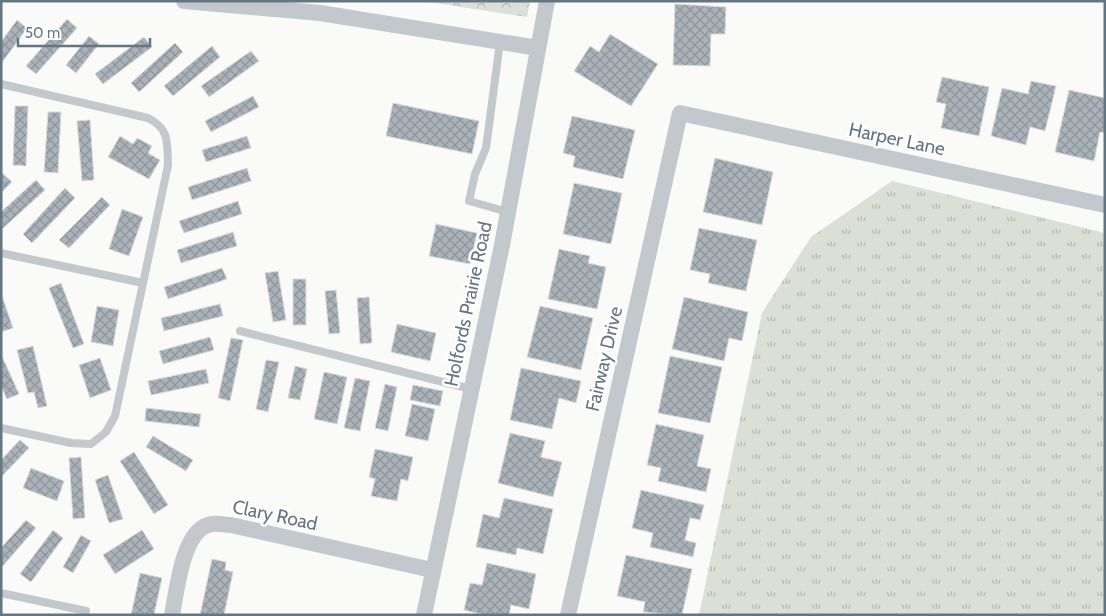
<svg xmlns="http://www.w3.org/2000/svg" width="1106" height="616" font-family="Cabin,sans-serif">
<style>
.grass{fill:url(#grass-tufts)}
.forest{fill:url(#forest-crowns)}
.building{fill:url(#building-cross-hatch);stroke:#dcdcda}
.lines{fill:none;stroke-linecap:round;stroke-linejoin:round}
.lane{stroke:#c3c8cc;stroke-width:8}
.street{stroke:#c3c8cc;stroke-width:16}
.labels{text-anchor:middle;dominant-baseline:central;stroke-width:5;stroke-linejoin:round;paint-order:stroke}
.street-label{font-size:19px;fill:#657683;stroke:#fff}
</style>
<defs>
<pattern id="grass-tufts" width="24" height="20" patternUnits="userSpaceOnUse" patternTransform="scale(1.25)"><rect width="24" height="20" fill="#dadfd7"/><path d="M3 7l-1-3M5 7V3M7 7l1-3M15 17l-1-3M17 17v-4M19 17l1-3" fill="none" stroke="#b4b9b4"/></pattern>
<pattern id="forest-crowns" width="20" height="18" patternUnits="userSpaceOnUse" patternTransform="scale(1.25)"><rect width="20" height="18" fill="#dadfd7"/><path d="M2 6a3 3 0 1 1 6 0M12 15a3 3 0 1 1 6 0" fill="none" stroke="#b4b9b4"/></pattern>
<pattern id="building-cross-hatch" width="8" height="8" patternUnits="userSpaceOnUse" patternTransform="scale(1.25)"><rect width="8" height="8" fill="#aab3b9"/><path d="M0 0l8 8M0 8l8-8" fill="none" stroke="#8e969c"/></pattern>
</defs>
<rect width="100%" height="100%" fill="#fafaf8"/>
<path class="grass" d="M892,181L1105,233V615H699L762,313L811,237Z"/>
<path class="forest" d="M423,1H530L527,17Z"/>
<path class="building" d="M675,4L726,7L725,34H711L710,66L673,65Z
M67,19L77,28L36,74L26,66Z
M17,20L27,28L1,64V42Z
M610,34L658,64L631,106L574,71L590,46L599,52Z
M89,36L99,44L76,73L66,65Z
M144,37L152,47L103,84L95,74Z
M175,43L183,52L139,92L131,83Z
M212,46L220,57L173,96L164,86Z
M251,51L259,61L209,97L201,86Z
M942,77L989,87L979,136L941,128L946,104L936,102Z
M1031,81L1056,86L1045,131L1030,127L1026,145L991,136L1002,88L1028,94Z
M1069,90L1105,98V133L1100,132L1094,161L1055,152Z
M253,96L259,107L211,132L205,121Z
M393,103L479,121L472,154L386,136Z
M15,106H28L26,166L13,165Z
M48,112H61L58,173L44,172Z
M572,116L635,130L623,179L573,167L575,156L563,153Z
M90,120L94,180L82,181L77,121Z
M120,136L133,144L137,138L152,146L148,153L160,160L149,179L108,157Z
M247,136L251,148L206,162L202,150Z
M715,158L773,172L762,225L703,212Z
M247,168L251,181L192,200L188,187Z
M2,173L12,182L1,193V174Z
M36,180L45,190L1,230V212Z
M574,183L622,193L611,244L563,234Z
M65,188L75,198L32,243L23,234Z
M102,197L110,205L69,248L59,240Z
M238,201L242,214L184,233L179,221Z
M122,209L143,217L129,256L109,249Z
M436,224L477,233L470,264L429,256Z
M699,228L757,240L746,291L708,283L710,274L690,270Z
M233,232L237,246L181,263L177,250Z
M559,249L590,256L588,263L606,267L597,309L548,299Z
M222,268L227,279L168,299L164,287Z
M278,271L286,320L273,322L265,273Z
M293,279H306V325H293Z
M61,283L84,344L73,348L49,288Z
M336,290L340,333L329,334L325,291Z
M1,293L13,328L1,332Z
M369,297L372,343L360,344L357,298Z
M684,297L748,312L742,341L729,338L724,361L672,349Z
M220,304L223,316L164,331L161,318Z
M97,306L119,310L113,346L91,342Z
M540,306L593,318L581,370L527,357Z
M397,324L436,333L430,361L391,352Z
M210,337L214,350L163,364L159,351Z
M231,338L243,340L230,401L218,398Z
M33,346L47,406L38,408L34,392L28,393L17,350Z
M1,354L19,394L7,399L1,386Z
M670,356L722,367L710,423L658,413Z
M100,358L111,390L90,398L79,365Z
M266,360L279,362L268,412L256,409Z
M295,366L307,369L300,400L288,398Z
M521,368L581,381L576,403L559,398L552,429L510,420Z
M206,369L209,383L151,395L148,381Z
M324,372L347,377L337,424L314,419Z
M355,378L370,381L360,431L344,428Z
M385,384L397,387L388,431L375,428Z
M413,385L443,391L440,406L410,400Z
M412,404L435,409L428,441L405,436Z
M146,408L201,414L199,427L145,421Z
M656,424L704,435L697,466L711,469L706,492L658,481L661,468L647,465Z
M510,433L545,441L541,457L562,462L553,497L498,483Z
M153,436L193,460L186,471L146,447Z
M20,440L29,448L1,477V460Z
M375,449L413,457L408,481L401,479L397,501L371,496L375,479L369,477Z
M134,452L168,505L154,514L120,461Z
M81,457L85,518L73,519L69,458Z
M31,468L64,481L57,501L23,488Z
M108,475L123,519L109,523L95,480Z
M641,490L704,505L700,520L690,518L685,540L696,543L693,557L650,547L653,533L632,528Z
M504,498L553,509L543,554L517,548L516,555L476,547L483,514L499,518Z
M26,520L36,528L1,568V548Z
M53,530L63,538L31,582L20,574Z
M142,530L154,549L115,574L103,555Z
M81,535L91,541L73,573L63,567Z
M626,555L692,569L682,615L643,612L645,602L617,596Z
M212,559L226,562L225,570L233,572L224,615H200Z
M487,563L536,574L529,609L511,605L509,615H485L464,610L470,583L482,585Z
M140,573L162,578L154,615H131Z"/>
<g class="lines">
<path class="lane" d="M500,42L486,148L475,174L469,201L508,212
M1,84L148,118C170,129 167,143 168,165L115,416L106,432L91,444L71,443L1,428
M1,253L143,283
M240,331L471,389
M1,593L86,611"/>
<path class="street" d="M184,1L320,13L538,48
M172,615C177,591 182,528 212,524C218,523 225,525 231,525L432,570
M424,615L502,245L547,1
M568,615L680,113L1105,205"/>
</g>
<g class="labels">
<g class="street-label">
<text transform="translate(897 139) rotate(12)">Harper Lane</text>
<text transform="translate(468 304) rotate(-78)">Holfords Prairie Road</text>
<text transform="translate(604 359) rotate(-77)">Fairway Drive</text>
<text transform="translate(275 515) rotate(12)">Clary Road</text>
</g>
</g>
<rect width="1106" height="616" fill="none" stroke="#657683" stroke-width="5"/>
<path d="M18 38v8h132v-8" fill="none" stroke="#657683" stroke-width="2.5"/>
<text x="25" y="38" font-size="15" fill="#657683" stroke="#ffffff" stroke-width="4" paint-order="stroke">50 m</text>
</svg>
